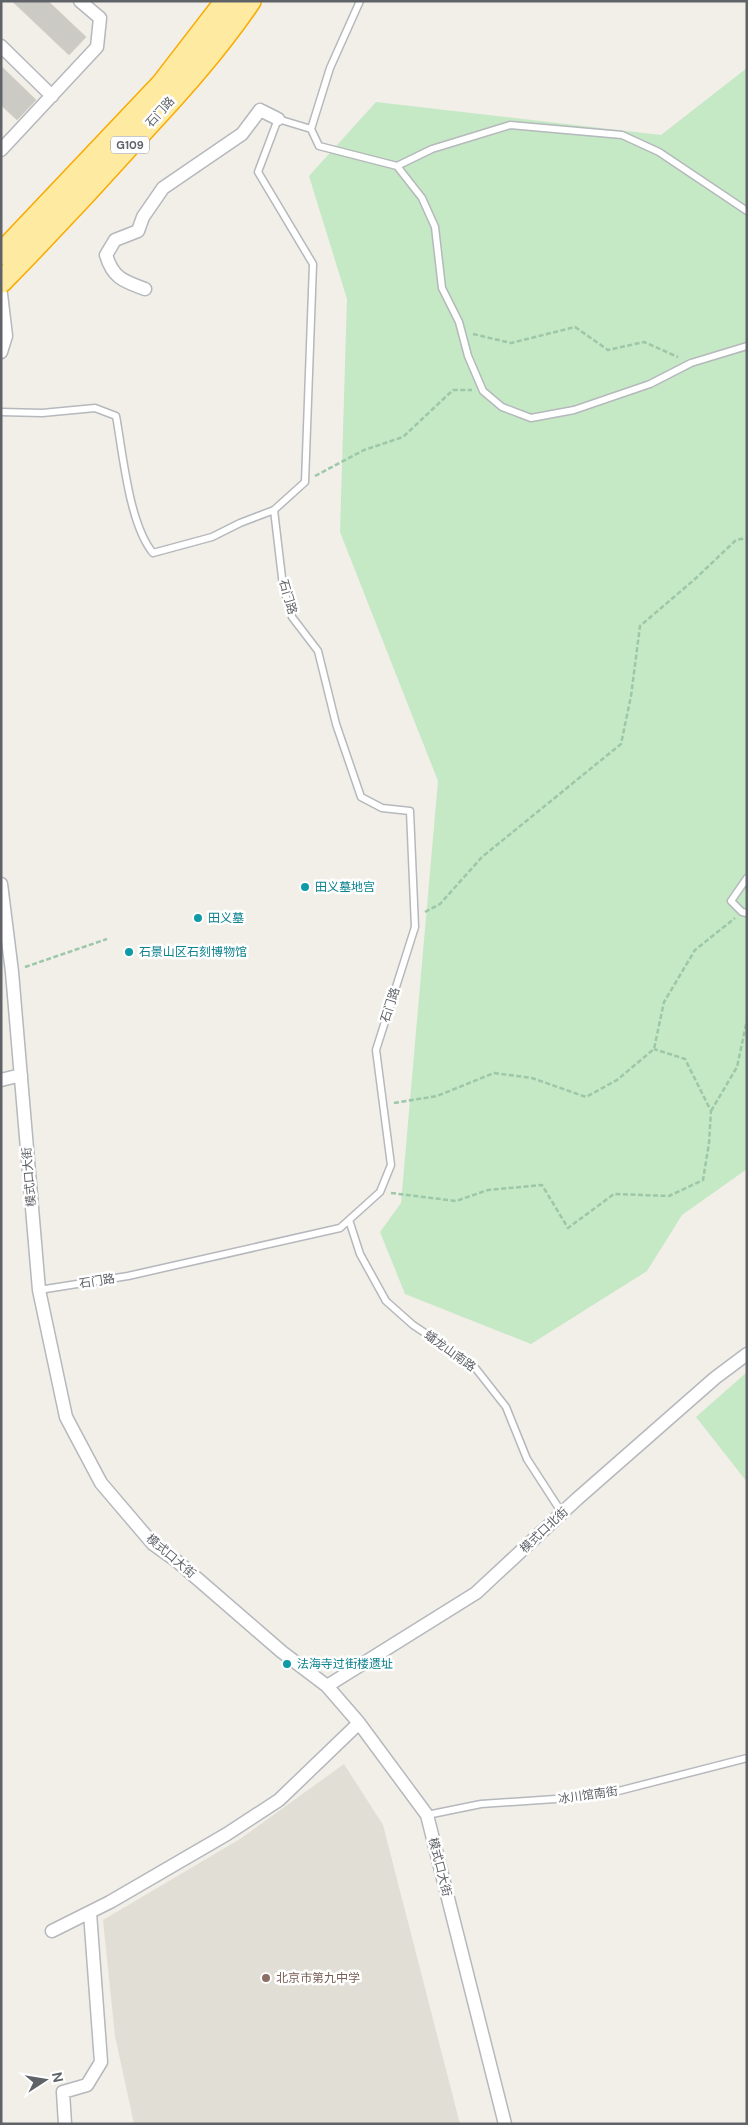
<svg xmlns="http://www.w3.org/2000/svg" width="748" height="2125" font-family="'DM Sans','Noto Sans SC',sans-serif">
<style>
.education{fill:#e1ded6}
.green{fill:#c5e8c5}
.building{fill:#cccac5;stroke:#d6d1c6}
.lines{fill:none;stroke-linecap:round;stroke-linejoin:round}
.service-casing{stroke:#b5b8bc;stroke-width:9}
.minor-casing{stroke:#b5b8bc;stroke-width:15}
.trunk-casing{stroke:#f9ab00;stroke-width:24}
.path{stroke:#9cc7a9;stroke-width:2.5;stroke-dasharray:5 2.5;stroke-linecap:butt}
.service{stroke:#fff;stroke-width:6}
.minor{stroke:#fff;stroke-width:12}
.trunk{stroke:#feeaa1;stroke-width:21}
.culture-dot{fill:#0f9aa8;stroke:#fff;stroke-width:2}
.education-dot{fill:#8d6e63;stroke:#fff;stroke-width:2}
.labels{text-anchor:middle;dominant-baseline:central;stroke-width:5;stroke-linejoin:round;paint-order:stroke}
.shield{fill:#fff;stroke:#8f9295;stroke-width:1}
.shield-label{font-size:11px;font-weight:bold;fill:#5f6368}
.street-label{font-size:12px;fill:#5f6368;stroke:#fff}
.culture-label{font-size:12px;fill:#0d838f;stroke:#fff;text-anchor:start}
.education-label{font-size:12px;fill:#785e54;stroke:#fff;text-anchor:start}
</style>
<rect width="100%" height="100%" fill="#f1efe8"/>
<path class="education" d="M344,1764L383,1825L460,2124H134L115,2036L103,1920L240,1839Z"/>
<path class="green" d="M747,68V1169L682,1215L647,1271L531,1344L405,1294L380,1232L401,1203L438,781L340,532L347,299L309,176L376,102L661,135Z
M747,1372V1482L696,1417Z"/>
<path class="building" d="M12,1H48L86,37L69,55Z
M1,66L36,100L17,120L1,105Z"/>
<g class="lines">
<defs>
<path id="service" d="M360,1L330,68L311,129L319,146L397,166L422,198L435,227L442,288L459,322L468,356L483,391L502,407L531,418L574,410L650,384L691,363L747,346
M397,166L432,149L510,125L622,135L659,152L747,211
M1,412L42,413L95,408L116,416C123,454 129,524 153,553L212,537L240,523L274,510L305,482L313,264L258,172L278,119L311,129
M747,878L731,901L742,912L747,913
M349,1220L360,1254L386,1301L413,1325L473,1365L506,1407L527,1459L562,1513
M39,1290L128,1276L340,1228L380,1192L391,1165L376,1050L415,927L410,811L382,808L361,797L336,724L318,651L292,617L283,586L274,510
M427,1815L481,1804L599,1796L747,1758"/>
<path id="minor" d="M1,46L52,96
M1,150L97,47L100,18L80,1
M145,289C123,281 113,278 106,255L115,240L138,231L143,217L163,188L242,134L260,110L278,119
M1,294L6,336L1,352
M1,884L12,972L39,1290L66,1417L101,1483L153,1544L178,1562L282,1652L327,1686L359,1723L427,1815L505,2124
M1,1080L21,1075
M327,1686L476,1593L577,1499L715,1378L747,1354
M52,1931L110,1902L227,1834L279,1800L359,1723
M65,2124L63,2092L87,2085L101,2062L90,1913"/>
<path id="trunk" d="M1,254L162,84L226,1
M1,282C47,235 92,187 136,138C176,95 217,50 250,1"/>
</defs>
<use href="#service" class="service-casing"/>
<use href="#minor" class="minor-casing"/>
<use href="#trunk" class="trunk-casing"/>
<path class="path" d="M473,334L511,343L575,327L608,350L644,342L678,357
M315,476L364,450L403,437L453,390H472
M425,912L440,904L482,857L621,744L631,696L640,626L695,579L736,540L747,538
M25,967L107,939
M394,1103L437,1096L494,1073L532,1078L586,1097L617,1080L654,1049L664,1002L695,950L735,918
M711,1111L737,1067L747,1020
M391,1193L456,1201L488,1190L542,1185L568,1228L614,1194L669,1196L703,1180L709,1143L711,1111L685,1059L654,1049"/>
<use href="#service" class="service"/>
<use href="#minor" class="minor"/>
<use href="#trunk" class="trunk"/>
</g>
<g class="culture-dot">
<circle cx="305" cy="887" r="5"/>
<circle cx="198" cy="918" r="5"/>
<circle cx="129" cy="952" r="5"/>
<circle cx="287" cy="1664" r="5"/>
</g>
<circle class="education-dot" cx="266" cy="1978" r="5"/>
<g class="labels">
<rect class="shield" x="111" y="136.5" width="38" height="17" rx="4"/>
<g class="shield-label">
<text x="130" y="145">G109</text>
</g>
<g class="street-label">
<text transform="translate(160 112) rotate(-48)">石门路</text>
<text transform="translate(288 597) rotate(74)">石门路</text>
<text transform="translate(390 1005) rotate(-72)">石门路</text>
<text transform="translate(29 1177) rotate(-95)">模式口大街</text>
<text transform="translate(97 1281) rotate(-9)">石门路</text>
<text transform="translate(450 1351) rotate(36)">蟠龙山南路</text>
<text transform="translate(544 1530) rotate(-43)">模式口北街</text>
<text transform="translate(171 1556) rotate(40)">模式口大街</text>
<text transform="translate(588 1795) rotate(-8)">冰川馆南街</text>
<text transform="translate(440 1867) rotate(76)">模式口大街</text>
</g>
<g class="culture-label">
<text x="315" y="887">田义墓地宫</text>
<text x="208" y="918">田义墓</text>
<text x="139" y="952">石景山区石刻博物馆</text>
<text x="297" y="1664">法海寺过街楼遗址</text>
</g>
<g class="education-label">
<text x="276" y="1978">北京市第九中学</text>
</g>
</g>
<rect width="748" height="2125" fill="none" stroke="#5f6368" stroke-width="5"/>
<g transform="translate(45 2080) rotate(78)" stroke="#ffffff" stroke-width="4" paint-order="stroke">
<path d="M0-4L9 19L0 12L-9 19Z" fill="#5f6368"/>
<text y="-8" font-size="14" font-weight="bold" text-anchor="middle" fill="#5f6368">N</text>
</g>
</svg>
